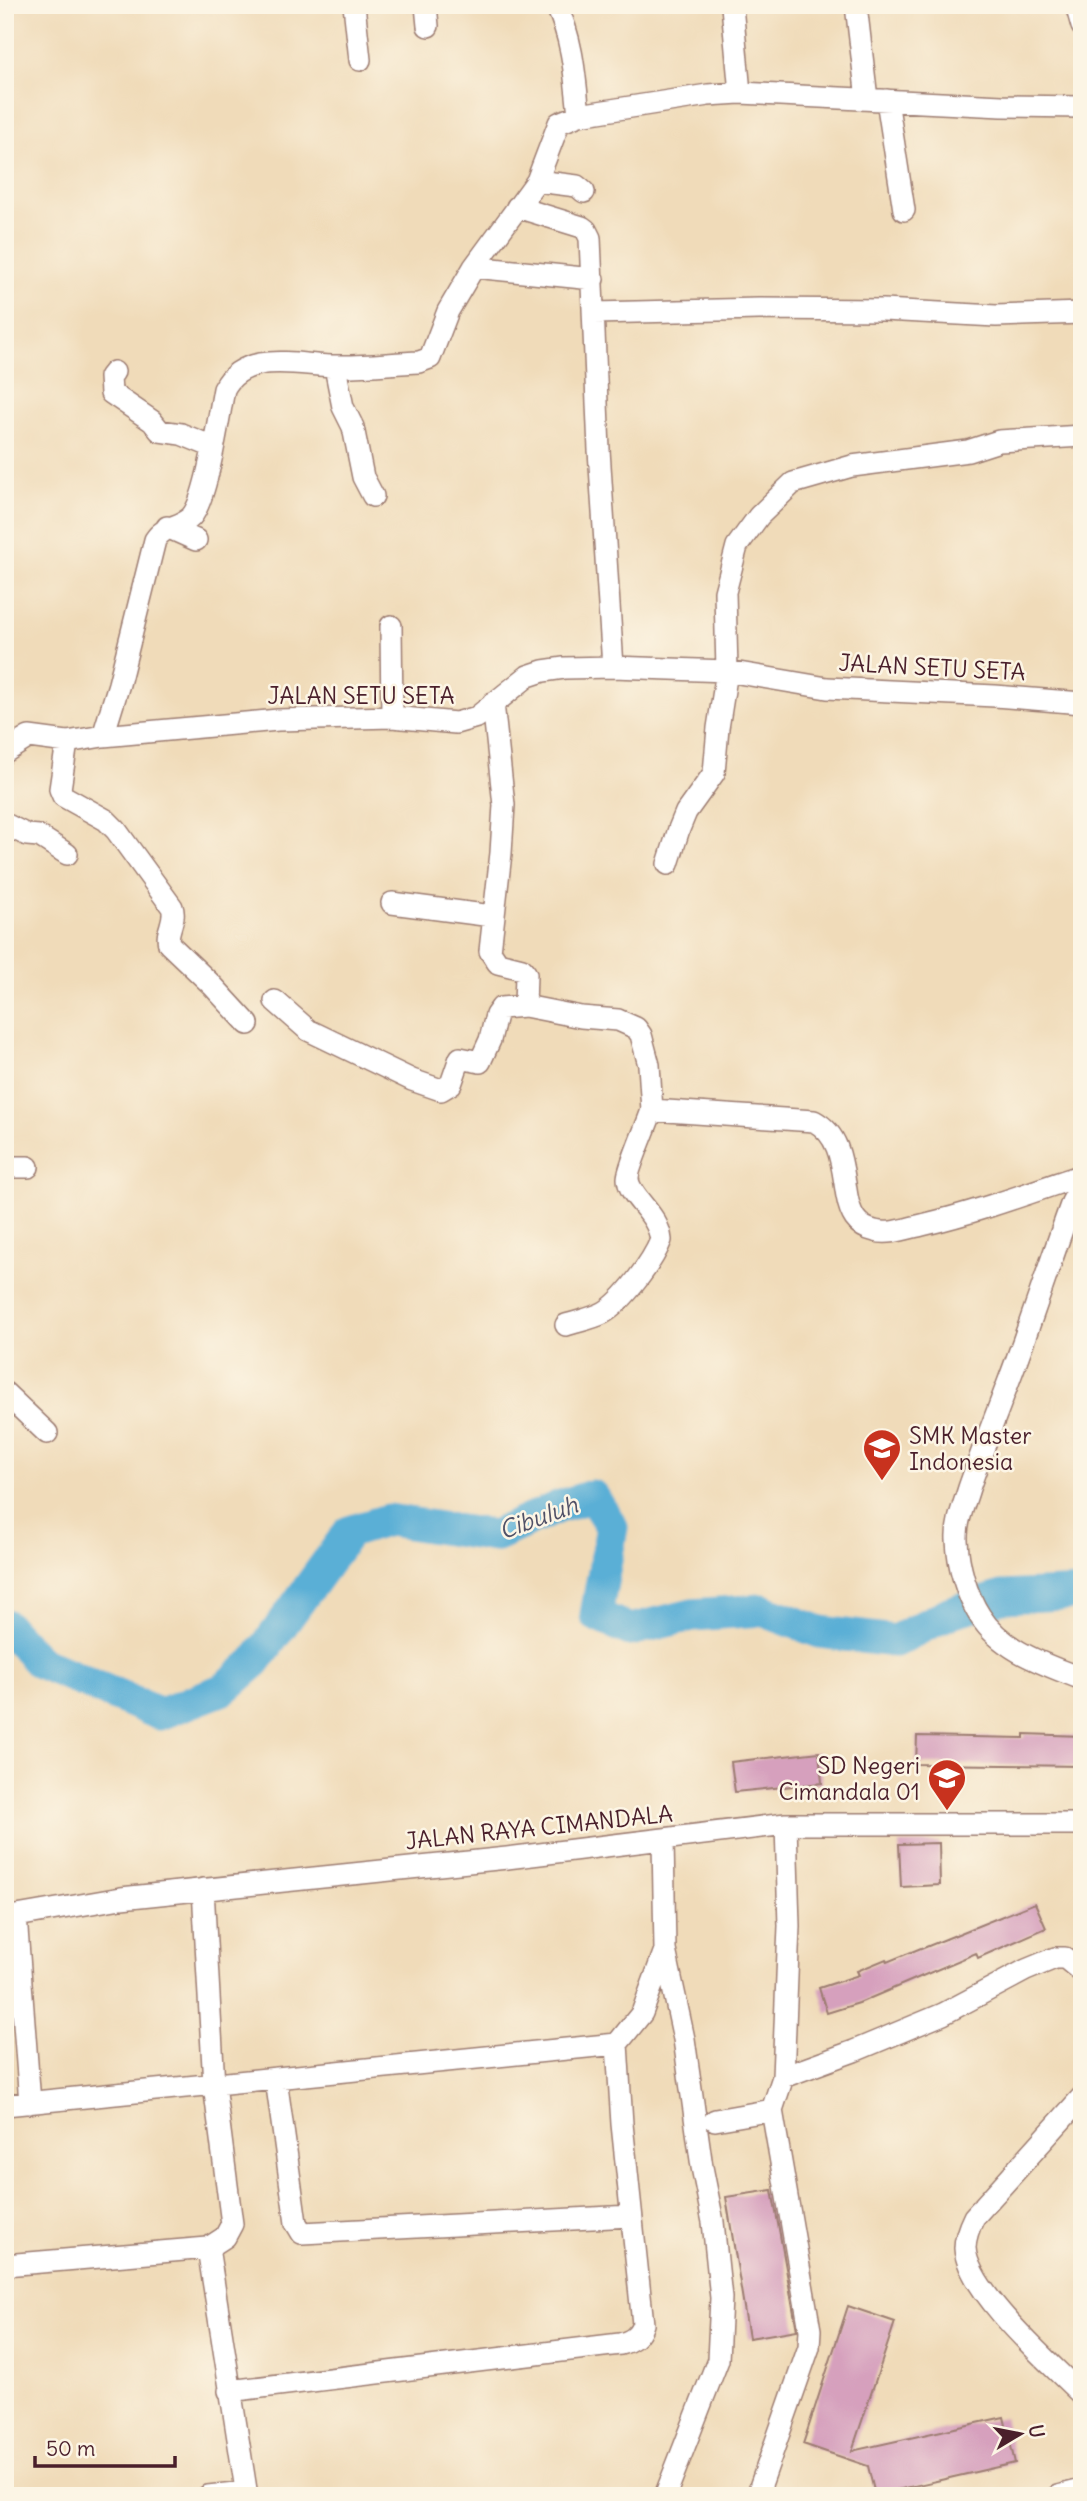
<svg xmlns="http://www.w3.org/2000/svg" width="1087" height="2501" font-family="Delius,sans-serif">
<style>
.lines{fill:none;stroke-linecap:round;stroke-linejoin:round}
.river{stroke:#5aafd6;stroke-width:33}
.building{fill:#d6a0bd}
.minor-casing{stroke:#9d7d72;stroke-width:24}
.minor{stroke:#fff;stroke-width:21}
.labels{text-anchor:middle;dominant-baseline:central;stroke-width:5;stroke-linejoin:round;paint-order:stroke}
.street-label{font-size:23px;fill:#4a1f2b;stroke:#fcf5e5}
.poi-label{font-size:23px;fill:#4a1f2b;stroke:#fcf5e5;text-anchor:start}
.water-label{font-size:24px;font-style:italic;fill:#505167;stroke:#fcf5e5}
</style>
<rect width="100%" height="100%" fill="#fcf5e5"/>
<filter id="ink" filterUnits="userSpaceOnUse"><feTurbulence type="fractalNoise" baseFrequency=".0143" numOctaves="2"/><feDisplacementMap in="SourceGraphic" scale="14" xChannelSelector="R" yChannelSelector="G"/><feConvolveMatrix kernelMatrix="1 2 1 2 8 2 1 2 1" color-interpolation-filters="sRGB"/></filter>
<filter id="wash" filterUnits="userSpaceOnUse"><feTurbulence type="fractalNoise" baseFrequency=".00686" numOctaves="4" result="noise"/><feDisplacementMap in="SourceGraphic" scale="28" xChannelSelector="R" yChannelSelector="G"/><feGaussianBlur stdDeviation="1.57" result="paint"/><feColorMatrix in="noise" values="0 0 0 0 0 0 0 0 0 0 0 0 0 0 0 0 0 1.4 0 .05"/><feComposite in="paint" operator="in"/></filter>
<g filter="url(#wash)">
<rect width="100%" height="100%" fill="#f0dbb9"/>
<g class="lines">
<path class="river" d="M5,1625L39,1662L160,1714L224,1689L255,1662L349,1532L388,1520L494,1536L558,1507L592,1496L612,1527L596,1615L630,1630L692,1615L762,1610L820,1632L895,1641L951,1612L1002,1597L1082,1593"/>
</g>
<g id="blocks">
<path class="building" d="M1024,1734L1082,1736V1766L916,1764L917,1736L1024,1738Z
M819,1752L822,1783L735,1792L731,1762Z
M939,1843L940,1885L901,1887L899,1844Z
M1035,1903L1046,1928L978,1958L976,1953L859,2003L827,2013L819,1988L859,1975L857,1971L886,1959L887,1962L921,1948V1949Z
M772,2190L797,2330L749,2338L726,2197Z
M848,2306L895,2322L852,2451L1004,2417L1015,2463L875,2495L868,2466L803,2444Z"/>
</g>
</g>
<g filter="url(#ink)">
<use href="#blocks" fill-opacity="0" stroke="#9d7d72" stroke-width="2"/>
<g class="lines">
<defs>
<path id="minor" d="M354,5L360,60
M426,5L428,26
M556,5C573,40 575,77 579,115
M856,5L867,99
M732,6L740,93
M1082,9L1078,12L1082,26
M887,100L904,210
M537,181L577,186L584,192
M517,207L582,227L586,230L590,238L599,450L613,667
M474,267L593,279
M595,313L759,309L883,310L996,316L1082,313
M335,367L343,407L353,427L363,477L373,496
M114,372L110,377L111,393L152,421L160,431L181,434L213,447
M167,527L196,540
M391,626L392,717
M493,703L504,805L501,853L490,951L498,963L522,969L526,974L525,1006L581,1017L618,1020L636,1028L641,1035L649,1065L652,1110L814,1121C842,1136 842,1168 847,1196C850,1213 856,1227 875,1231C890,1235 908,1228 922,1225C977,1212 1029,1193 1082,1175
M103,736L119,684L155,540C164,525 180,528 191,517C207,500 219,415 224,389C244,349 301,366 336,366C363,367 391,363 419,362L430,358L448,311L474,267L537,181L559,123L579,115L708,95L740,93L1002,106L1082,107
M67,742L60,789L63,796L106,820L116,830L172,907C177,920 165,931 169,944L213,986L248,1024
M5,752L29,737L67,742L103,736L278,720L392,717L456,723L477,717L528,676L543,671L564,668L613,667L727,671L827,688L995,696L1082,703
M5,824L27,835L39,836L67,854
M668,864L679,829L686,812L714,773L718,728L727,671L725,592L737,546L759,516L793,483L852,466L968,451L999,441L1082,436
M392,903L492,916
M275,1001L308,1030L412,1080L441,1090L451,1084L460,1058L480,1062L490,1040L496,1015L501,1008L525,1006
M5,1167H28
M1082,1184L1072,1202C1050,1262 1031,1323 1008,1383C995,1418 981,1453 969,1488C964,1505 956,1522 957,1540C958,1565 966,1594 980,1616C1002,1651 1045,1664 1082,1679
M566,1325C578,1321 591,1319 603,1313C623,1302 653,1261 661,1240C658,1212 628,1197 628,1178C628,1168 648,1123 652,1110
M5,1393L47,1433
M663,1840L665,1950L684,2039L702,2167L713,2222L721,2298L718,2360L665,2496
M16,1916L30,2103
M5,1918L121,1898L507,1858L786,1824H1082
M783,2077L854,2051L943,2014L1026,1970L1055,1958H1065L1082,1972
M276,2079L296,2223L302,2233L631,2216
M1082,2097L974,2217C969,2227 965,2237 965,2248C967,2291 1051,2364 1082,2395
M5,2105L617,2044L642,2013L665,1950
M715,2120L772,2110
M208,2248L247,2496
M5,2265L208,2248L225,2237L232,2224L214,2085L203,1889
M229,2391L620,2344C632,2341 639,2336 643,2324L622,2124L617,2044
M208,2496L246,2492
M757,2496L809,2347L810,2330L772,2110L783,2077L789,1926L786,1824
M1058,2496L1082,2490"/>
</defs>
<use href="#minor" class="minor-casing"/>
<use href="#minor" class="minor"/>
</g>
</g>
<defs>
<symbol id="school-pin" viewBox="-11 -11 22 30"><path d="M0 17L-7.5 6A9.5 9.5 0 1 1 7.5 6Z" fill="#c8321e" stroke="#fcf5e5"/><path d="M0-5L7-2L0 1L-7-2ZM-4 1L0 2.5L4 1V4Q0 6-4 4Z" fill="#fff"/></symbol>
</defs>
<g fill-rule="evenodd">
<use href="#school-pin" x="860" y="1426" width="44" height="60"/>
<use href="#school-pin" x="925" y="1756" width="44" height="60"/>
</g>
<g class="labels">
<g class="street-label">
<text transform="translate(932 667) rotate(3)">JALAN SETU SETA</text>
<text x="361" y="695">JALAN SETU SETA</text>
<text transform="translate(539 1827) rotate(-6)">JALAN RAYA CIMANDALA</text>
</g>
<g class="poi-label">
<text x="909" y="1435">SMK Master<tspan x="909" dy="26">Indonesia</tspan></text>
<text x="920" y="1765" text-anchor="end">SD Negeri<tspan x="920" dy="26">Cimandala 01</tspan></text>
</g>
<g class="water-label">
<text transform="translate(538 1517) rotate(-20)">Cibuluh</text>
</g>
</g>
<rect width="1087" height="2501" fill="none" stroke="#fcf5e5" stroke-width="28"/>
<g transform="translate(1020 2434) rotate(80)" stroke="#fcf5e5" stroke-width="5" paint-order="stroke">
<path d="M0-5L12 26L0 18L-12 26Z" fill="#4a1f2b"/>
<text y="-10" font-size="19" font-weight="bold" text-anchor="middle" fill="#4a1f2b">U</text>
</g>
<path d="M35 2456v10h140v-10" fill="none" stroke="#4a1f2b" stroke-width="3.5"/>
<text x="46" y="2456" font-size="21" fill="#4a1f2b" stroke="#fcf5e5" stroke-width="5" paint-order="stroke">50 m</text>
</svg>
